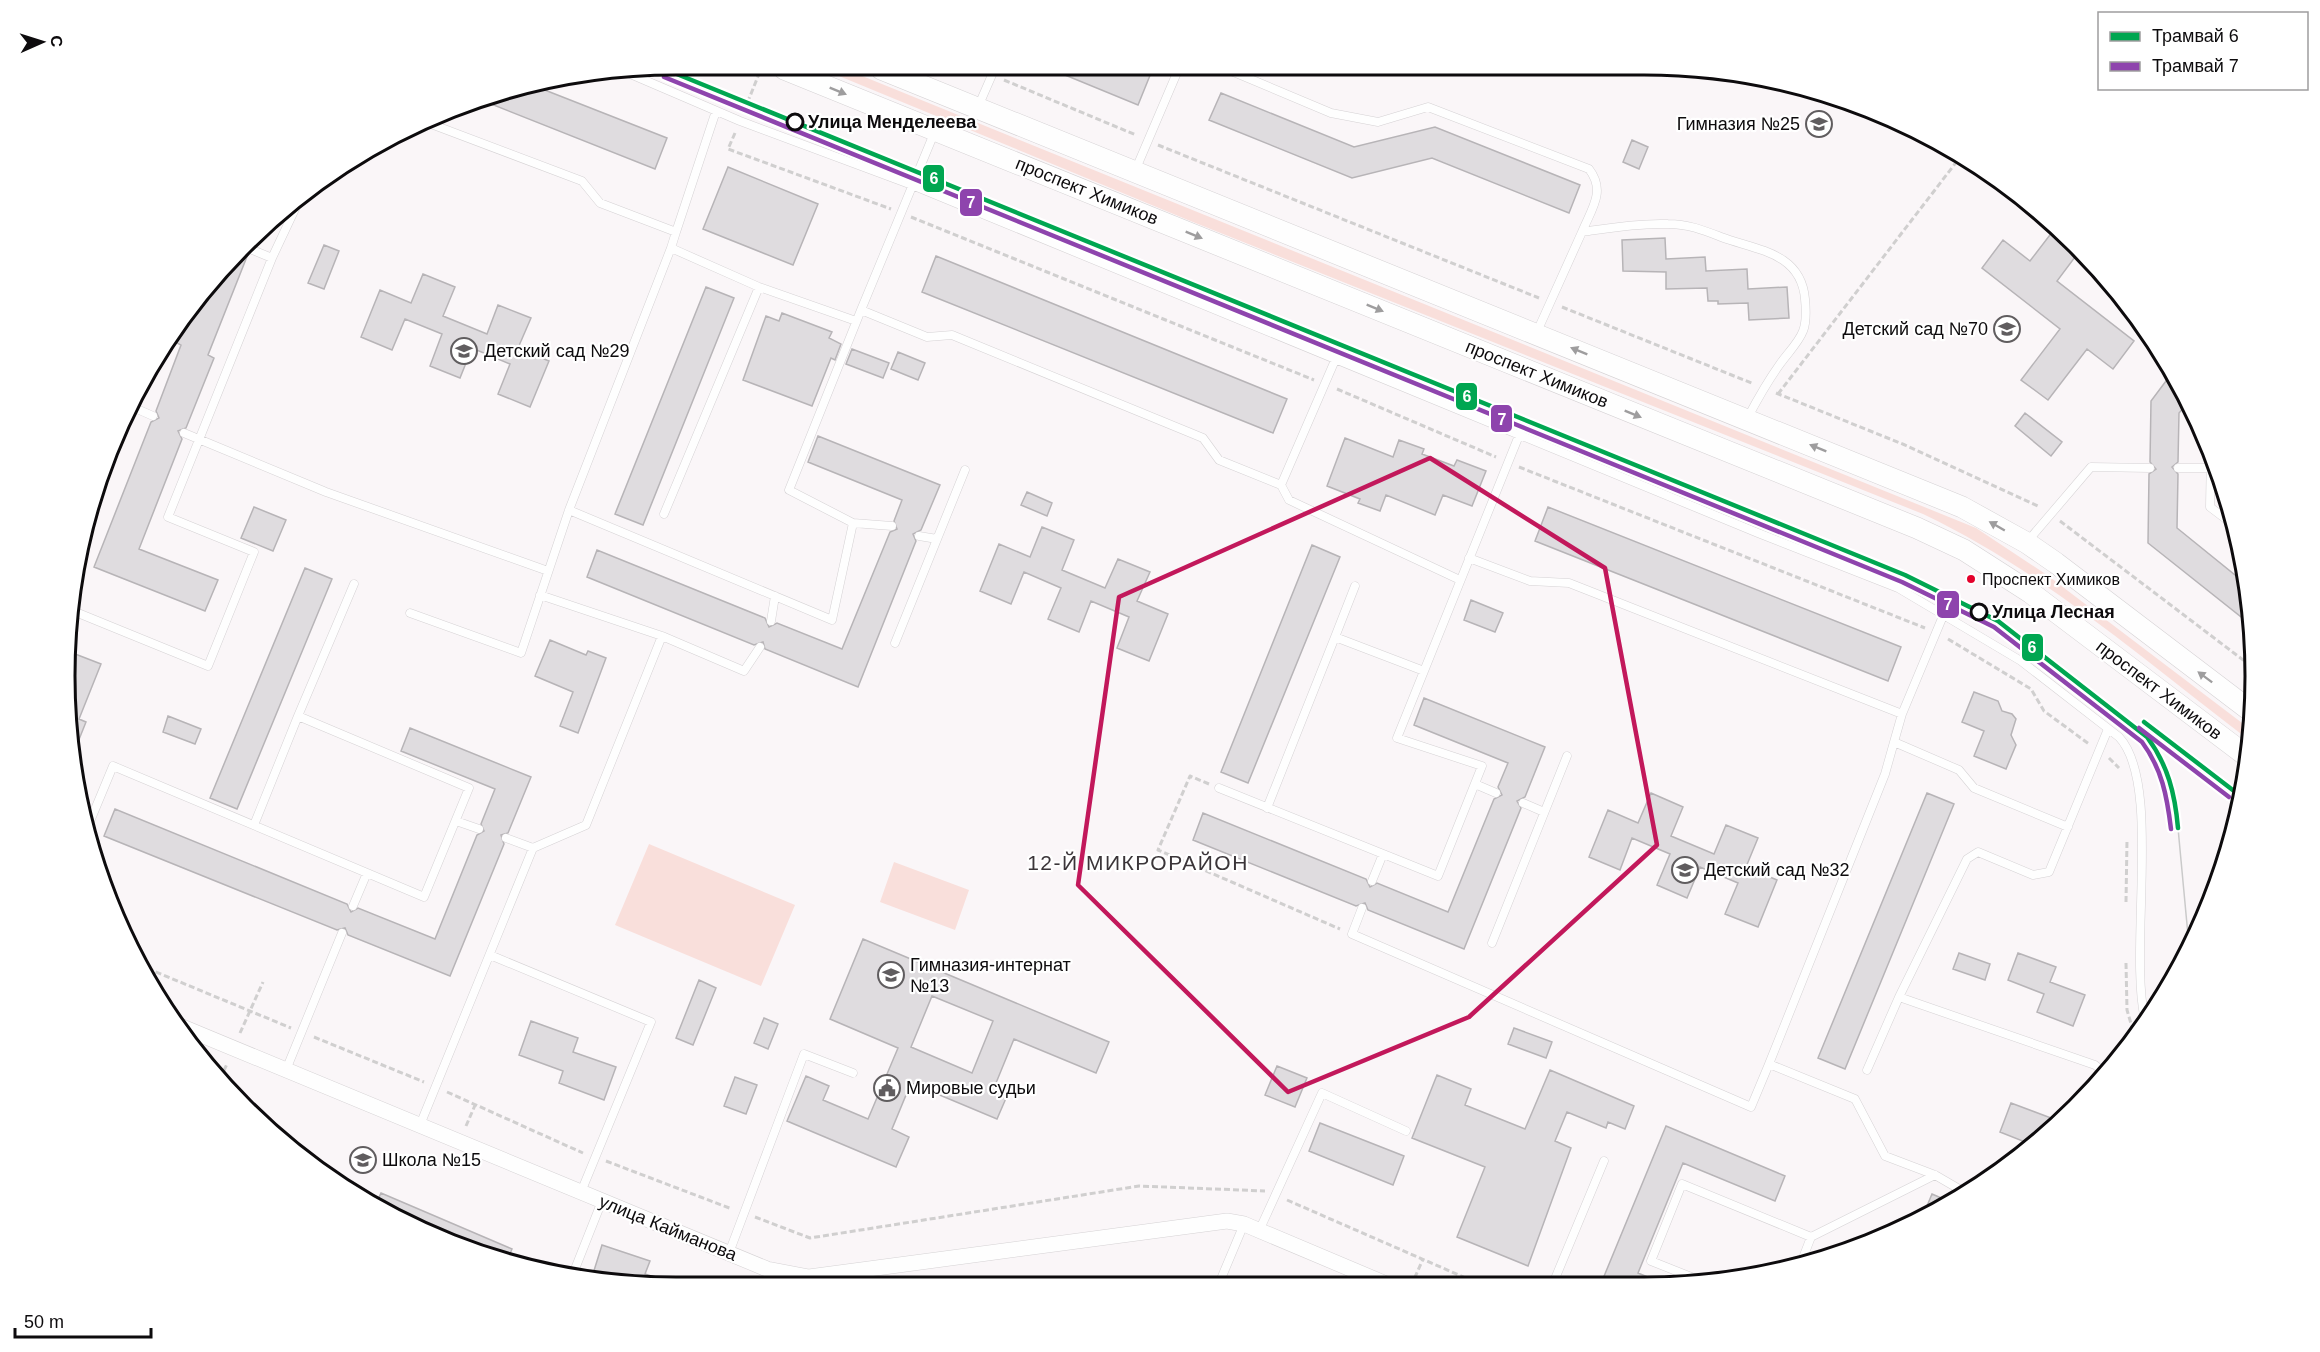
<svg xmlns="http://www.w3.org/2000/svg" width="2320" height="1352" font-family="Arial,sans-serif">
<style>
.green{fill:#f9dfdb}
.building{fill:#dfdcdf;stroke:#b7b4b7;stroke-width:1.5;fill-rule:evenodd}
.lines{fill:none;stroke-linecap:round;stroke-linejoin:round}
.lane-casing{stroke:#d5d2d4;stroke-width:9}
.street-casing{stroke:#d5d2d4;stroke-width:16}
.secondary-casing{stroke:#d5d2d4;stroke-width:22}
.path{stroke:#d0cfcf;stroke-width:3;stroke-dasharray:6 3;stroke-linecap:butt}
.lane{stroke:#fefefe;stroke-width:8}
.street{stroke:#fefefe;stroke-width:15}
.secondary{stroke:#fefefe;stroke-width:21}
.tram{stroke:#cacaca;stroke-width:1.5}
.tram-1-casing{stroke:#fff;stroke-width:9}
.tram-2-casing{stroke:#fff;stroke-width:9}
.tram-1{stroke:#00a651;stroke-width:4.5}
.tram-2{stroke:#8e44ad;stroke-width:4.5}
.oneway{fill:#9e9d9e}
.marked{fill:none;stroke:#c2185b;stroke-width:4.5;stroke-linejoin:round}
.stop-dot{fill:#fff;stroke:#0d0b0d;stroke-width:3}
.bus-dot{fill:#e4002b;stroke:#fff;stroke-width:2}
.labels{text-anchor:middle;dominant-baseline:central;stroke-width:4.5;stroke-linejoin:round;paint-order:stroke}
.bus-label{font-size:16px;fill:#0d0b0d;stroke:#fff;text-anchor:start}
.stop-label{font-size:18px;font-weight:bold;fill:#0d0b0d;stroke:#fff;text-anchor:start}
.poi-label{font-size:18px;fill:#0d0b0d;stroke:#fff;text-anchor:start}
.street-label{font-size:18px;fill:#0d0b0d;stroke:#fff}
.quarter-label{font-size:21px;letter-spacing:1.5px;fill:#3b3539;stroke:#fff}
.rim{fill:none;stroke:#0d0b0d;stroke-width:3}
.line-badge{stroke:#fff;stroke-width:2}
.badge-label{font-size:16px;text-anchor:middle;font-weight:bold;fill:#fff}
</style>
<rect width="100%" height="100%" fill="#faf6f8"/>
<path class="green" d="M822,69H845L1976,528L2047,575L2250,729L2249,740C2144,660 2043,571 1923,514L1188,220Z
M649,844L795,905L761,986L615,925Z
M894,862L969,890L955,930L880,902Z"/>
<path class="building" d="M1048,68H1153L1138,105Z
M532,85L667,138L655,169L476,98Z
M1221,93L1354,147L1435,127L1580,185L1569,213L1432,158L1352,178L1209,120Z
M1632,140L1648,147L1639,169L1623,162Z
M728,167L818,204L793,265L703,229Z
M2056,227L2081,249L2057,281L2134,341L2113,369L2087,349L2048,400L2021,380L2060,329L1982,268L2003,240L2030,261Z
M255,233L252,243L244,247L248,254L208,355L214,358L186,428L178,431L182,439L139,549L218,580L205,611L94,567L151,422L159,418L156,411L181,345L175,342L187,313L243,244Z
M1665,238L1666,259L1705,257L1706,271L1747,269L1748,289L1787,287L1789,318L1749,320L1748,303L1718,304V301H1708L1707,288L1666,289V272L1623,271L1622,240Z
M324,245L339,251L324,289L308,283Z
M936,256L1287,399L1273,433L922,292Z
M423,274L455,287L443,316L487,334L498,305L531,318L518,348L549,361L530,407L498,394L510,364L472,348L460,378L430,366L442,334L405,319L392,350L361,337L380,290L411,303Z
M706,287L734,298L643,525L615,514Z
M782,313L832,332L829,338L841,344L835,360L831,358L812,406L743,380L766,316L779,321Z
M852,349L889,363L883,378L846,364Z
M898,352L925,363L918,380L891,369Z
M2172,373L2188,403L2179,413L2178,462L2172,467L2178,474L2177,528L2246,584L2250,624L2148,543L2149,474L2156,469L2150,462L2151,401Z
M2025,413L2062,442L2051,456L2015,426Z
M818,436L940,485L921,530L913,534L916,541L858,687L765,649L763,642L754,645L587,577L597,550L765,618L769,627L777,623L842,649L890,532L897,529L894,521L902,500L808,462Z
M1345,438L1393,457L1399,440L1424,449L1422,454L1454,466L1457,460L1486,471L1472,506L1443,495L1435,515L1386,495L1380,511L1358,503L1360,499L1327,486Z
M1027,492L1052,503L1047,516L1021,505Z
M254,507L286,520L273,551L241,538Z
M1548,507L1901,647L1888,681L1535,541Z
M1042,527L1074,540L1062,570L1105,588L1118,559L1150,572L1137,601L1168,614L1149,661L1117,648L1129,617L1091,601L1079,632L1048,619L1061,588L1024,572L1011,604L980,591L999,544L1030,557Z
M1312,545L1340,557L1248,783L1221,772Z
M305,568L332,579L237,809L210,798Z
M1471,600L1503,613L1495,632L1464,620Z
M550,640L586,655L588,651L606,658L578,733L560,726L573,692L535,676Z
M70,652L101,664L79,719L86,722L72,757L64,676Z
M1974,692L1998,701L2002,711L2012,714L2016,719L2011,735L2016,745L2006,769L1974,756L1984,731L1962,722Z
M1424,698L1545,747L1525,797L1517,801L1521,808L1464,949L1368,910L1365,903L1356,906L1193,840L1203,813L1366,879L1370,887L1377,883L1448,912L1494,799L1502,795L1498,787L1508,763L1414,725Z
M168,716L201,729L195,744L163,732Z
M410,728L531,777L508,833L501,835L504,844L450,976L348,935L345,928L337,930L104,836L115,809L347,904L351,912L358,908L435,939L477,835L484,831L481,824L495,789L401,751Z
M1651,793L1683,807L1671,836L1714,854L1726,825L1758,838L1746,867L1777,880L1758,927L1725,914L1738,883L1700,867L1687,898L1657,885L1670,854L1632,838L1620,870L1589,857L1608,810L1638,823Z
M1927,793L1954,804L1845,1069L1818,1058Z
M863,939L1109,1042L1096,1073L1014,1039L996,1083L1010,1089L997,1119L911,1083L892,1129L909,1137L896,1167L787,1121L806,1076L829,1086L823,1100L868,1119L898,1048L830,1019ZM932,996L993,1021L972,1073L911,1047Z
M1959,953L1990,964L1985,980L1953,969Z
M2018,953L2056,967L2050,982L2085,995L2073,1026L2037,1012L2044,994L2008,980Z
M699,980L716,988L693,1045L676,1038Z
M764,1018L778,1024L768,1049L754,1043Z
M531,1021L578,1038L573,1052L616,1067L604,1100L559,1083L563,1071L519,1055Z
M1514,1028L1552,1042L1546,1058L1508,1044Z
M1277,1066L1307,1078L1295,1107L1265,1095Z
M1550,1070L1634,1106L1625,1129L1608,1122L1606,1128L1567,1112L1555,1141L1571,1148L1528,1266L1457,1237L1485,1167L1412,1138L1437,1075L1471,1089L1465,1105L1525,1129Z
M735,1077L757,1085L746,1114L724,1106Z
M2011,1103L2059,1121L2030,1144L2000,1132Z
M1320,1123L1404,1156L1393,1185L1309,1151Z
M1666,1126L1785,1176L1775,1201L1683,1163L1638,1273L1669,1286H1600Z
M381,1193L512,1249L507,1261L480,1255L376,1204Z
M1932,1194L1953,1203L1922,1218Z
M602,1245L650,1261L645,1274L673,1283V1286H636L592,1277Z"/>
<g class="lines">
<defs>
<path id="lane" d="M1224,68L1331,113L1378,122L1428,107L1589,169C1606,191 1592,208 1582,232
M621,70L740,121L912,185L1758,533L1898,588L2021,661L2119,737C2163,784 2127,953 2146,1024
M918,84L924,69
M978,107L995,68
M423,121L582,181L600,203L676,232L716,111
M935,131L861,310L927,337L952,335L1203,438L1219,460L1281,485L1289,500L1460,580
M1135,171L1179,68
M676,232L671,248L759,287L856,321
M250,249L272,258
M1536,334L1582,232C1611,228 1639,223 1668,224C1688,224 1703,230 1721,237C1756,250 1801,252 1805,299C1806,309 1807,321 1803,331C1799,342 1787,354 1780,364C1767,382 1757,400 1747,419
M128,405L153,416
M184,433L326,492L548,571
M2211,450L2210,507L2235,526
M2178,468H2211
M1281,485L1336,358
M569,510L671,248
M664,514L759,287
M853,523L892,526
M919,536L937,539
M2027,542L2091,467L2150,468
M1469,558L1530,581L1569,583L1902,714L1943,616
M540,595L662,636L744,671L760,647
M73,611L208,666L254,552L168,517L272,258L303,192
M410,613L521,653L569,510L832,620L853,523L789,490L861,310
M771,621L775,596
M1335,637L1355,586
M895,643L965,470
M1894,742L1902,714
M1475,784L1496,793
M1219,788L1438,876L1482,766L1397,738L1520,433
M1523,803L1544,812
M1267,808L1335,637L1424,671
M456,821L479,829
M254,825L298,716
M86,831L113,766L424,897L469,788L298,716L354,584
M506,838L533,848
M1372,881L1383,854
M353,906L367,873
M1362,908L1352,934L1751,1107L1769,1064
M1492,943L1567,756
M490,955L651,1022L581,1192
M1899,997L2095,1065L2105,1073
M193,1050L199,1034
M286,1070L342,933
M1867,1070L1899,997L1967,859L1978,852L2033,875L2049,872L2108,729
M420,1125L533,848L586,825L662,636
M1966,1193L1935,1175L1885,1156L1855,1099L1769,1064L1885,774L1894,742L1959,770L1974,788L2068,827
M1259,1231L1322,1093L1406,1131
M729,1253L804,1054L853,1073
M1801,1263L1811,1237L1935,1175
M573,1274L602,1201
M1704,1282L1651,1261L1682,1184L1811,1237
M1218,1286L1244,1224
M1552,1286L1604,1161"/>
<path id="street" d="M175,1024L767,1269L809,1277L1227,1221L1244,1224L1391,1286"/>
<path id="secondary" d="M784,69L1917,528L1964,550L2031,593L2248,757
M881,69L1962,507L2027,543L2056,563L2252,712"/>
</defs>
<use href="#lane" class="lane-casing"/>
<use href="#street" class="street-casing"/>
<use href="#secondary" class="secondary-casing"/>
<path class="path" d="M1004,80L1136,135
M744,111L761,69
M735,133L728,149L891,209
M1158,145L1539,298
M911,217L1314,380
M1562,307L1754,384
M1337,389L1496,457
M1776,393L1905,445L2040,507
M1778,394L1961,156
M1519,467L1925,628
M2060,521L2255,669
M1948,639L2031,689L2044,711L2089,744
M2109,758L2119,768
M1209,784L1190,776L1158,850L1340,929
M2126,902L2127,840
M2126,963L2127,1010L2135,1037
M139,965L291,1028
M240,1033L263,982
M314,1037L424,1082
M220,1079L227,1064
M447,1092L583,1153
M466,1126L476,1103
M606,1161L732,1209
M449,1165L452,1157
M1287,1200L1484,1286
M755,1217L810,1238L1139,1186L1265,1191
M1411,1286L1423,1259"/>
<use href="#lane" class="lane"/>
<use href="#street" class="street"/>
<use href="#secondary" class="secondary"/>
<path class="tram" d="M2234,791L2243,798
M2178,828L2189,946"/>
<defs>
<path id="tram-1" d="M667,70L1905,575L1998,621L2147,737C2168,765 2175,794 2178,828
M2144,722L2234,791"/>
<path id="tram-2" d="M664,77L1902,582L1994,627L2142,742C2162,769 2167,796 2171,829
M2139,728L2229,797"/>
</defs>
<use href="#tram-1" class="tram-1-casing"/>
<use href="#tram-2" class="tram-2-casing"/>
<use href="#tram-1" class="tram-1"/>
<use href="#tram-2" class="tram-2"/>
</g>
<defs><path id="oneway-solid" d="M-6-.8H1V-3.2L6.5 0L1 3.2V.8H-6Z" transform="scale(1.5)"/></defs>
<g class="oneway">
<use href="#oneway-solid" transform="translate(838 91) rotate(22)"/>
<use href="#oneway-solid" transform="translate(1194 235) rotate(22)"/>
<use href="#oneway-solid" transform="translate(1375 308) rotate(22)"/>
<use href="#oneway-solid" transform="translate(1579 351) rotate(-158)"/>
<use href="#oneway-solid" transform="translate(1633 414) rotate(22)"/>
<use href="#oneway-solid" transform="translate(1818 448) rotate(-158)"/>
<use href="#oneway-solid" transform="translate(1997 526) rotate(-150)"/>
<use href="#oneway-solid" transform="translate(2205 677) rotate(-143)"/>
</g>
<path class="marked" d="M1430,458L1605,568L1657,845L1469,1017L1288,1092L1078,885L1119,597Z"/>
<defs>
<symbol id="school-ring" viewBox="-11 -11 22 22"><circle r="9.5" fill="#fff" stroke="#605d5f" stroke-width="1.5"/><path d="M0-5L7-2L0 1L-7-2ZM-4 1L0 2.5L4 1V4Q0 6-4 4Z" fill="#605d5f"/></symbol>
<symbol id="civic-ring" viewBox="-11 -11 22 22"><circle r="9.5" fill="#fff" stroke="#605d5f" stroke-width="1.5"/><path d="M-.6-6.5H3V-4.5H.6V-3L4-1V1h2V6H-6V1h2V-1L-.6-3ZM-1.2 2.5V6h2.4V2.5Z" fill="#605d5f"/></symbol>
</defs>
<g fill-rule="evenodd">
<use href="#school-ring" x="1804" y="109" width="30" height="30"/>
<use href="#school-ring" x="1992" y="314" width="30" height="30"/>
<use href="#school-ring" x="449" y="336" width="30" height="30"/>
<use href="#school-ring" x="1670" y="855" width="30" height="30"/>
<use href="#school-ring" x="876" y="960" width="30" height="30"/>
<use href="#civic-ring" x="872" y="1073" width="30" height="30"/>
<use href="#school-ring" x="348" y="1145" width="30" height="30"/>
</g>
<g class="stop-dot">
<circle cx="795" cy="122" r="8"/>
<circle cx="1979" cy="612" r="8"/>
</g>
<circle class="bus-dot" cx="1971" cy="579" r="5"/>
<g class="labels">
<g class="bus-label">
<text x="1982" y="579">Проспект Химиков</text>
</g>
<g class="stop-label">
<text x="808" y="122">Улица Менделеева</text>
<text x="1992" y="612">Улица Лесная</text>
</g>
<g class="poi-label">
<text x="1800" y="124" text-anchor="end">Гимназия №25</text>
<text x="1988" y="329" text-anchor="end">Детский сад №70</text>
<text x="484" y="351">Детский сад №29</text>
<text x="1704" y="870">Детский сад №32</text>
<text x="910" y="965">Гимназия-интернат<tspan x="910" dy="21">№13</tspan></text>
<text x="906" y="1088">Мировые судьи</text>
<text x="382" y="1160">Школа №15</text>
</g>
<g class="street-label">
<text transform="translate(1087 191) rotate(22)">проспект Химиков</text>
<text transform="translate(1537 374) rotate(22)">проспект Химиков</text>
<text transform="translate(2159 690) rotate(37)">проспект Химиков</text>
<text transform="translate(668 1228) rotate(22)">улица Кайманова</text>
</g>
<g class="quarter-label">
<text x="1138" y="862">12-Й МИКРОРАЙОН</text>
</g>
</g>
<path d="M0 0H2320V1352H0ZM676 75H1644A601 601 0 0 1 2245 676V676A601 601 0 0 1 1644 1277H676A601 601 0 0 1 75 676V676A601 601 0 0 1 676 75Z" fill="#fff" fill-rule="evenodd"/>
<path class="rim" d="M676 75H1644A601 601 0 0 1 2245 676V676A601 601 0 0 1 1644 1277H676A601 601 0 0 1 75 676V676A601 601 0 0 1 676 75Z"/>
<g class="line-badge">
<rect x="922" y="164" width="23" height="29" rx="6" fill="#00a651"/>
<rect x="959" y="188" width="24" height="29" rx="6" fill="#8e44ad"/>
<rect x="1455" y="382" width="23" height="29" rx="6" fill="#00a651"/>
<rect x="1490" y="404" width="23" height="29" rx="6" fill="#8e44ad"/>
<rect x="1936" y="590" width="24" height="29" rx="6" fill="#8e44ad"/>
<rect x="2021" y="633" width="23" height="29" rx="6" fill="#00a651"/>
</g>
<g class="badge-label">
<text x="934" y="184">6</text>
<text x="971" y="208">7</text>
<text x="1467" y="402">6</text>
<text x="1502" y="425">7</text>
<text x="1948" y="610">7</text>
<text x="2032" y="653">6</text>
</g>
<rect x="2098" y="12" width="210" height="78" fill="#ffffff" stroke="#9e9d9e" stroke-width="1.5"/>
<rect x="2110" y="32" width="30" height="9" fill="#00a651" stroke="#9e9d9e" stroke-width="1.5"/>
<text x="2152" y="42" font-size="18" fill="#0d0b0d">Трамвай 6</text>
<rect x="2110" y="62" width="30" height="9" fill="#8e44ad" stroke="#9e9d9e" stroke-width="1.5"/>
<text x="2152" y="72" font-size="18" fill="#0d0b0d">Трамвай 7</text>
<g transform="translate(42 42) rotate(87)" stroke="#ffffff" stroke-width="4.5" paint-order="stroke">
<path d="M0-4.5L10 22L0 15L-10 22Z" fill="#0d0b0d"/>
<text y="-9" font-size="16" font-weight="bold" text-anchor="middle" fill="#0d0b0d">С</text>
</g>
<path d="M15 1328v9h136v-9" fill="none" stroke="#0d0b0d" stroke-width="3"/>
<text x="24" y="1328" font-size="18" fill="#0d0b0d" stroke="#ffffff" stroke-width="4.5" paint-order="stroke">50 m</text>
</svg>
